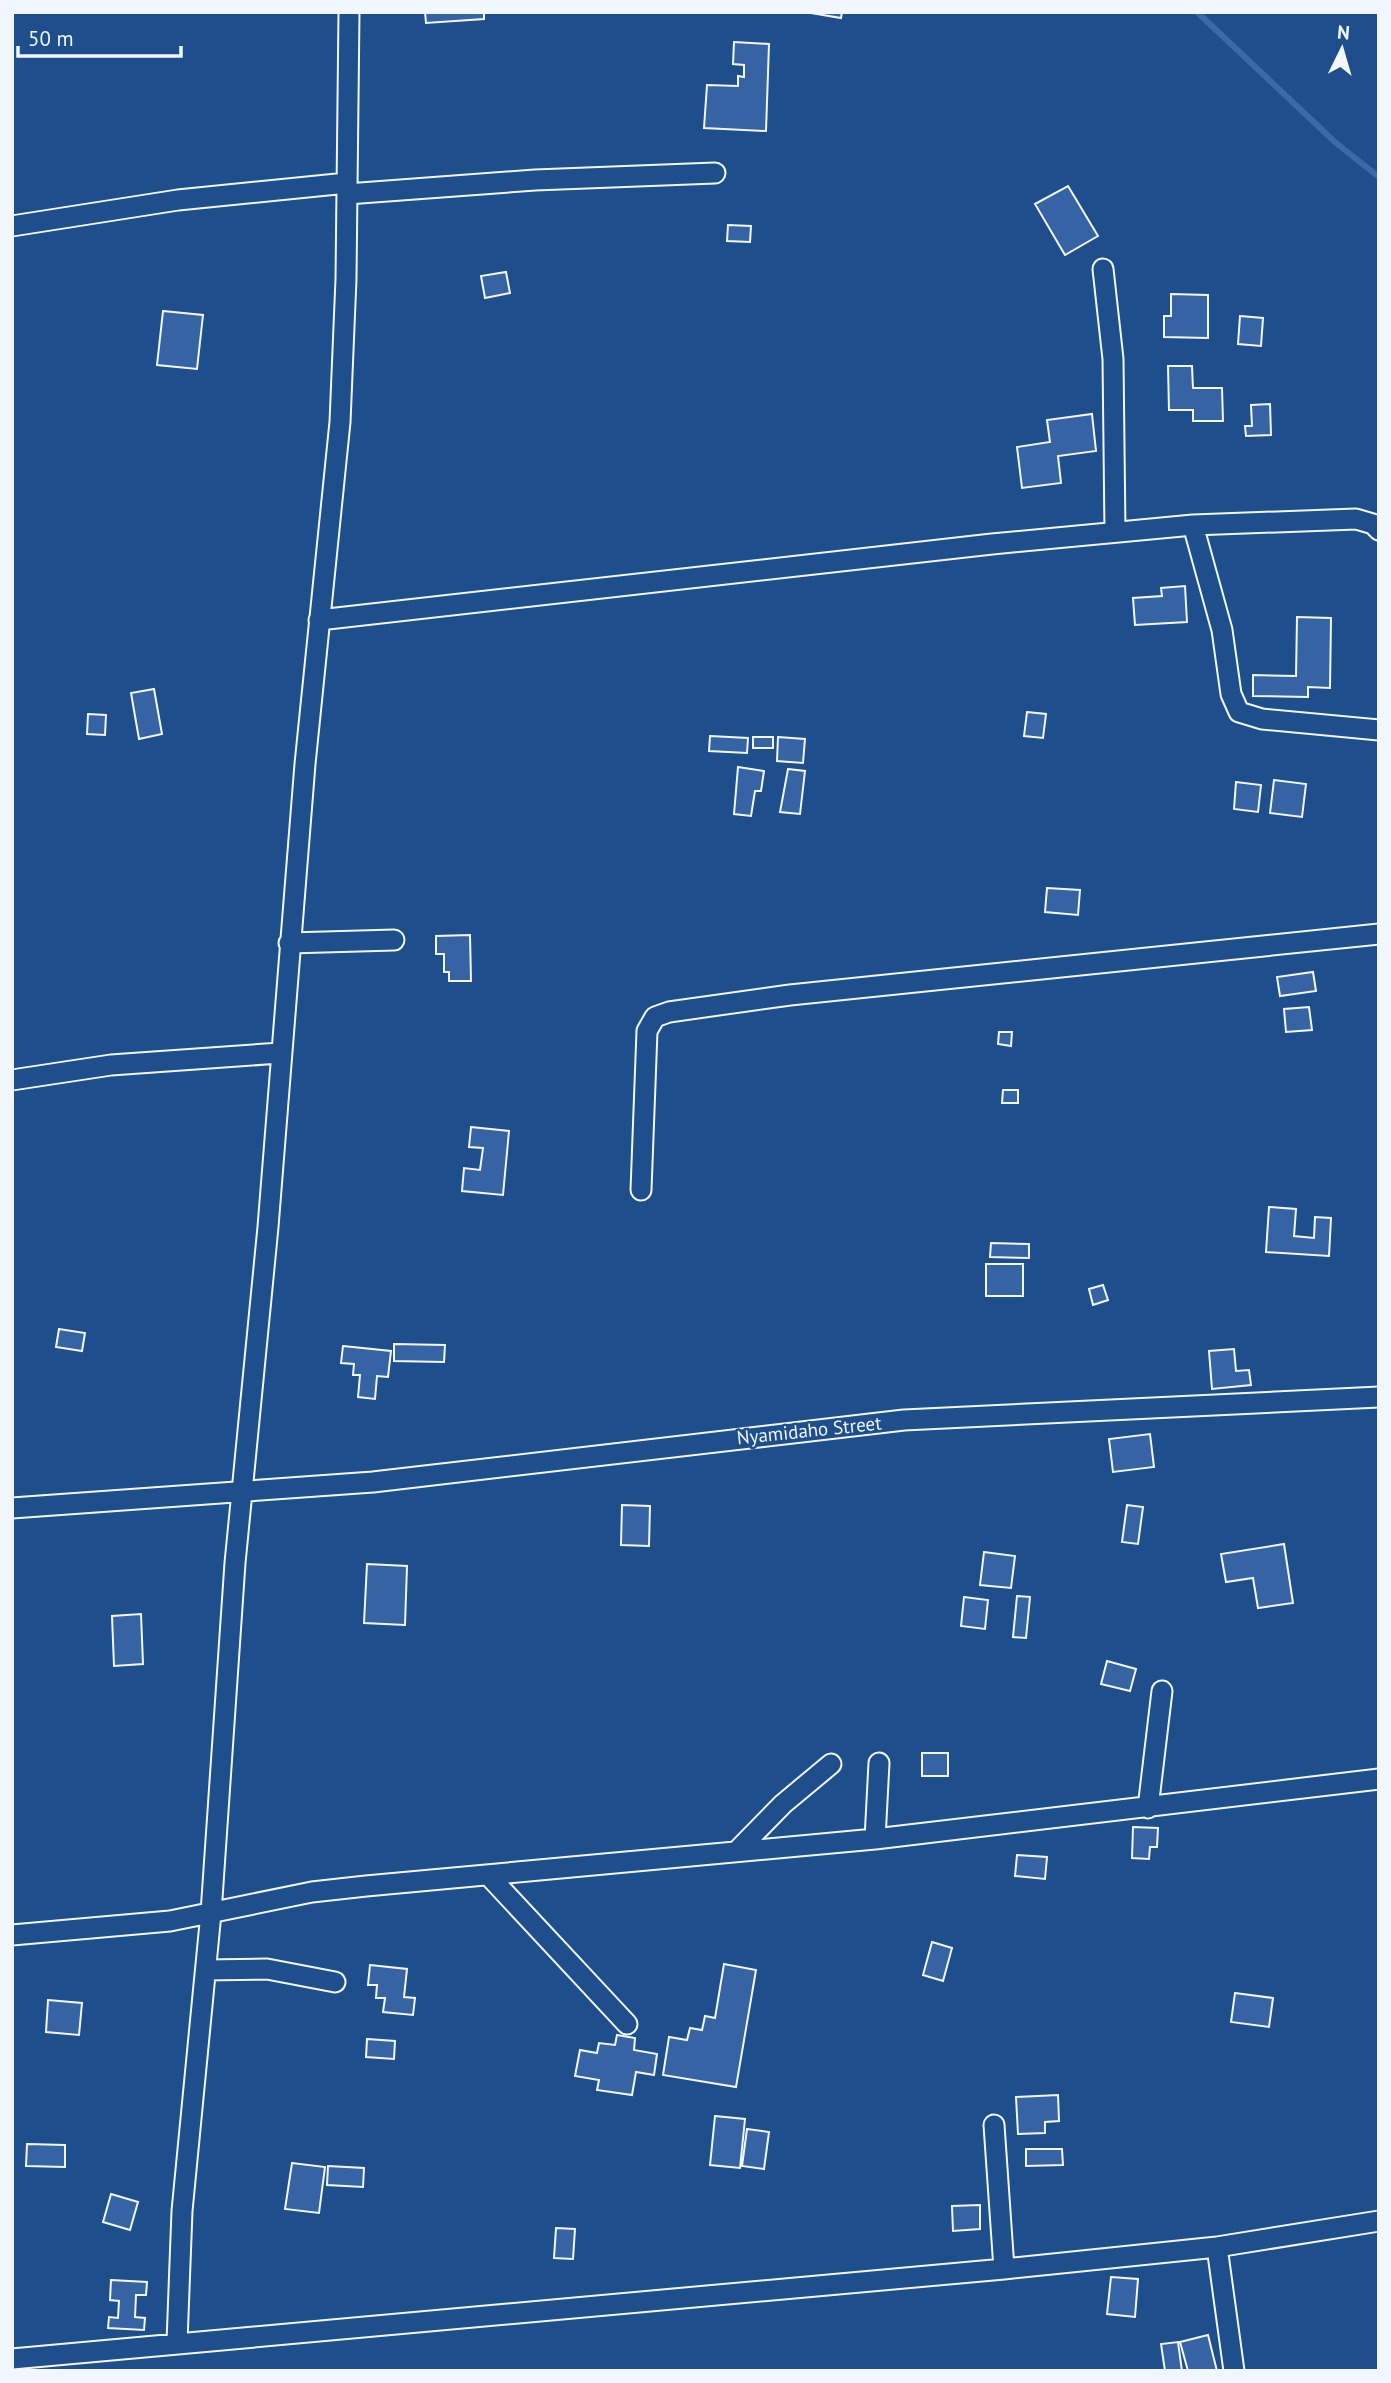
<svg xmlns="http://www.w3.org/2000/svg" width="1391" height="2383" font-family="'PT Sans',sans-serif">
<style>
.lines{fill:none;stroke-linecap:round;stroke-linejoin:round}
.stream{stroke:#3b69a3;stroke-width:6}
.building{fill:#3563a3;stroke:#f2f6ff;stroke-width:2}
.street-casing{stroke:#f2f6ff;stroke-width:23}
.street{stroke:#1f4e8c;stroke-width:19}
.labels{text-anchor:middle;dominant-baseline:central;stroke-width:5;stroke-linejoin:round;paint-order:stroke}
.street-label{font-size:19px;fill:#f2f6ff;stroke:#1f4e8c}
</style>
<rect width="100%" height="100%" fill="#1f4e8c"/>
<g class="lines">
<path class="stream" d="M1197,12L1336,143L1379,177"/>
</g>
<path class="building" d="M425,12H484V19L426,23Z
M805,12H842L841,18Z
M734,42L769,44L766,131L704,128L707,85L738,86V76L744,77V65L733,64Z
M1068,186L1098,236L1065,255L1035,204Z
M728,225L751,226L750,242L727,241Z
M506,272L510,293L485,298L481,276Z
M1171,294L1208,295V338L1164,337V316H1171Z
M163,311L203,315L197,369L157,365Z
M1240,316L1263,318L1261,346L1238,344Z
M1168,366H1192L1193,388H1222L1223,421H1193V410H1169Z
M1270,404L1271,435L1246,436L1245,426H1252L1251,405Z
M1092,414L1096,451L1058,456L1061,483L1022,488L1017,447L1050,442L1047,420Z
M1185,586L1187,622L1135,625L1133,598L1162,596L1161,588Z
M1297,617L1331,618L1330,688L1308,687V697L1253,696V675L1296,676Z
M154,689L162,734L139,739L131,693Z
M1027,712L1046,714L1043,738L1024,736Z
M88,714L106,715L105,735L87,734Z
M710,736L748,738L747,753L709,751Z
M753,737H773V748H753Z
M778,737L805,739L803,763L777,761Z
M738,767L764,771L761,791H755L751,816L734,814Z
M788,769L805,771L800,814L780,812Z
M1274,780L1306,784L1302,817L1270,813Z
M1236,782L1261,785L1258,812L1234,809Z
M1047,888L1080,890L1078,915L1045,912Z
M470,935L471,981H449V972H444V954H436V936Z
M1313,972L1316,991L1280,996L1277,977Z
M1309,1007L1312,1030L1286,1032L1284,1009Z
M999,1032H1012L1011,1046L998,1044Z
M1003,1090H1018V1103H1002Z
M471,1127L509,1131L503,1195L462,1191L464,1168L480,1170L483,1148L469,1147Z
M1269,1207L1296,1209L1294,1236L1314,1238L1315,1217L1331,1218L1329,1256L1266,1252Z
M991,1243L1029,1244V1258L990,1257Z
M986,1264H1023V1296H986Z
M1103,1285L1108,1300L1093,1305L1089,1289Z
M59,1329L85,1333L82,1351L56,1347Z
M394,1344L445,1345L444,1362L394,1361Z
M343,1346L391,1351L388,1377L377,1376L375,1399L358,1397L360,1375H353L354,1364L341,1363Z
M1234,1349L1236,1371L1249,1370L1251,1385L1212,1389L1209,1351Z
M1150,1434L1154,1467L1113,1472L1109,1439Z
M622,1505L650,1506L649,1546L621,1545Z
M1127,1505L1143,1507L1138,1544L1122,1542Z
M1284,1544L1293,1603L1258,1608L1253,1578L1226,1582L1221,1554Z
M984,1552L1015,1556L1011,1588L980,1585Z
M367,1564L407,1566L405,1625L364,1623Z
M1017,1596L1030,1597L1026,1638L1013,1637Z
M964,1597L988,1600L985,1629L961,1626Z
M141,1614L143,1664L114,1666L112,1616Z
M1107,1661L1136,1669L1130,1691L1101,1684Z
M922,1753H948V1776H922Z
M1133,1827L1158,1828L1157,1847H1150L1149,1859L1132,1858Z
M1017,1855L1047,1857L1045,1879L1015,1876Z
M932,1942L952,1948L943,1981L923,1975Z
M724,1964L756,1970L736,2087L663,2075L669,2037L687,2040L690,2028L702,2030L705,2016L715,2018Z
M370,1965L407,1969L404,1997L415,1998L413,2015L383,2012L385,1998H376L377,1985H368Z
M1235,1993L1273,1998L1269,2027L1231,2022Z
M48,2000L82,2003L79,2035L46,2032Z
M617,2035L635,2038L634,2050L657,2054L654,2075L636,2072L632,2095L597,2090L599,2080L575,2076L580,2050L597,2053L599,2043L615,2045Z
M367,2039L395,2041L394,2059L366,2057Z
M1058,2095L1059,2121L1045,2122V2133L1018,2134L1016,2097Z
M715,2116L745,2119L740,2168L710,2165Z
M747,2129L769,2132L764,2169L742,2166Z
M27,2144L65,2145V2167L26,2166Z
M1026,2149H1062L1063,2165L1026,2166Z
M292,2163L325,2167L319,2213L285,2209Z
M328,2166L364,2168L363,2187L327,2185Z
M111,2194L138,2202L130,2230L103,2222Z
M980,2205V2229L953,2231L952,2206Z
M556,2228L575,2229L573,2259L554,2258Z
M1111,2277L1138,2279L1135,2317L1107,2314Z
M111,2280L147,2282L146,2295H136L135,2317L145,2318L144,2330L108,2328L109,2317L118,2318L119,2301L110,2300Z
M1208,2335L1217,2371H1188L1180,2342Z
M1178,2342L1182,2371H1165L1161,2344Z"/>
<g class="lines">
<defs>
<path id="street" d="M347,194L535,180L715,173
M12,226L178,200L347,183
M1103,269L1113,359L1115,532
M1193,525L1222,630L1231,694L1239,712L1262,719L1379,730
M319,620L992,544L1193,525L1356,519L1373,524L1379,530
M289,943L394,940
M12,1080L111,1065L280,1053
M641,1190L647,1031L655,1017L669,1012L790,995L1379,934
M12,1508L373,1482L904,1420L1379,1397
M1148,1808L1162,1691
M875,1839L879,1763
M737,1851L783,1804L831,1764
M490,1877L627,2024
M12,1935L170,1921L312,1892L366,1886L875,1839L1379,1779
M206,1970L267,1969L335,1982
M994,2125L1004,2269
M1217,2247L1234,2371
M177,2342L182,2211L211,1913L235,1563L268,1227L305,764L340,422L346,279L349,12
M12,2359L1004,2269L1217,2247L1379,2221"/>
</defs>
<use href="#street" class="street-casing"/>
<use href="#street" class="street"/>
</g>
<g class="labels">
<g class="street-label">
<text transform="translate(809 1430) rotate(-6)">Nyamidaho Street</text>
</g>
</g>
<rect width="1391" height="2383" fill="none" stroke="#f2f6ff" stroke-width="28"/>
<g transform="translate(1342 49) rotate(5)" stroke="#1f4e8c" stroke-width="5" paint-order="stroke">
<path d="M0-5L12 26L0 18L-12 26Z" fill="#f2f6ff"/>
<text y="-10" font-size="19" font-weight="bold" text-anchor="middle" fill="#f2f6ff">N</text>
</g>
<path d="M18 46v10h163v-10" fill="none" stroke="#f2f6ff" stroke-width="3.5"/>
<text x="28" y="46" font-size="21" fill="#f2f6ff" stroke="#1f4e8c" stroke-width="5" paint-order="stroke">50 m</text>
</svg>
